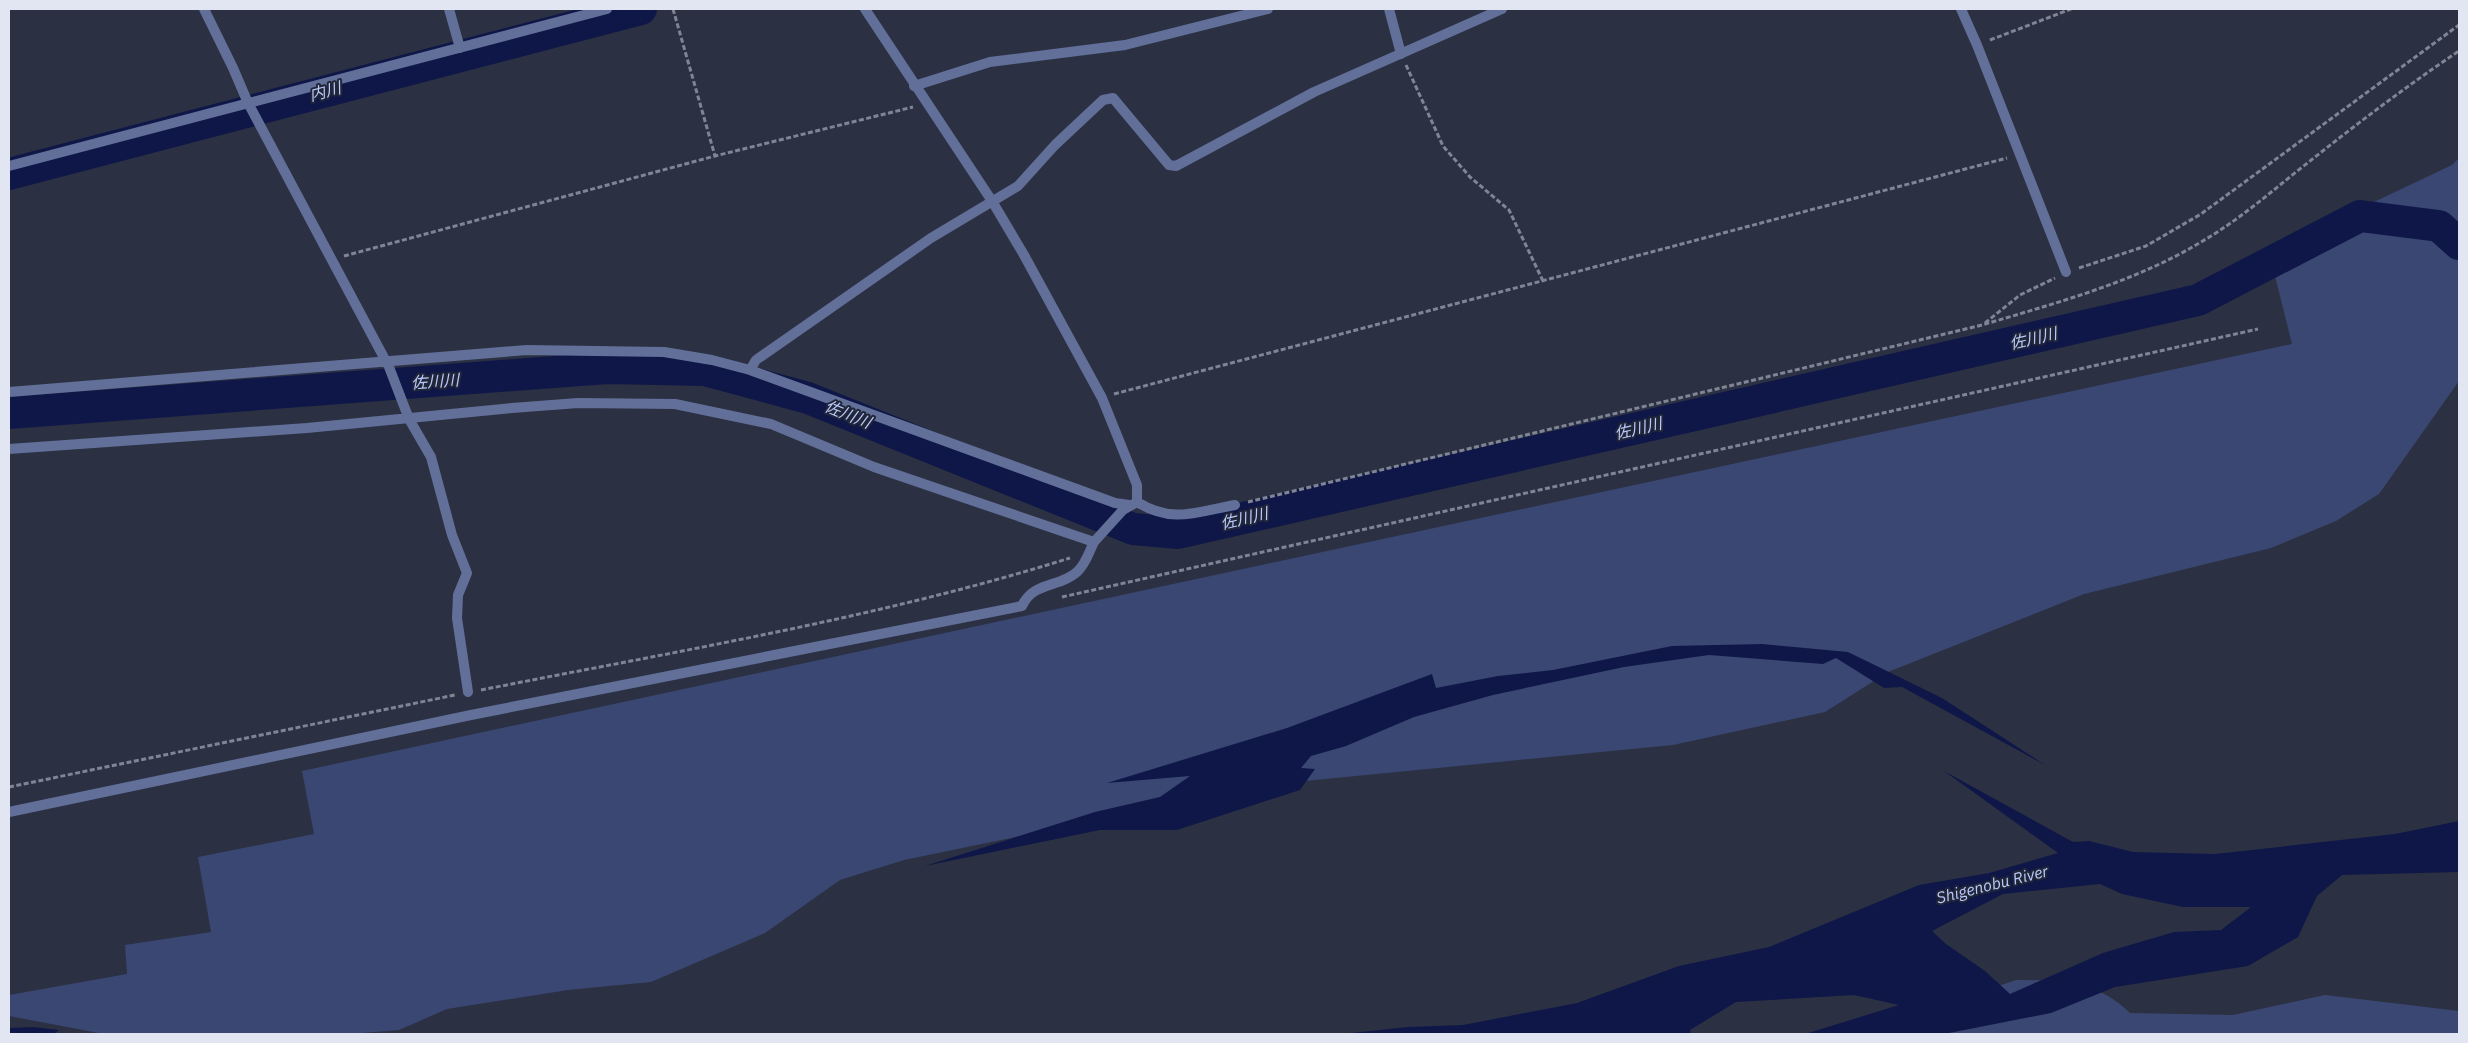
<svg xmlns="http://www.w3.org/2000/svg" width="2468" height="1043" font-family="'IBM Plex Sans','Noto Sans JP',sans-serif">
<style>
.green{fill:#3a4772}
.water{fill:#0f1748;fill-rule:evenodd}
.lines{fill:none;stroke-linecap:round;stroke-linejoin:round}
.river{stroke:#0f1748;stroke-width:32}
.path{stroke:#808594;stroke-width:3;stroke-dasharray:5 2.5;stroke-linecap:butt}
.minor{stroke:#626f99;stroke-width:10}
.labels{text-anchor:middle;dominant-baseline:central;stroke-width:4;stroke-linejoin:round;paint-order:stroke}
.water-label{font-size:16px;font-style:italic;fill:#bacafd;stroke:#212739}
</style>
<rect width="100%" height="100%" fill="#2b3143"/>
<path class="green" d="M2459,158V381L2379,494L2336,521L2271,548L2084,594L1888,672L1825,712L1673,745L1274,784L904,860L840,880L765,933L651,982L568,990L447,1009L399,1030L349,1034H104L9,1016V995L127,974L125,945L211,932L198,857L314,834L302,771L2292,344L2268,248L2374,202L2452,165Z
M2016,980C2059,980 2098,981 2130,1013L2233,1015L2325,995L2459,1011V1034H1855Z"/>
<path class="water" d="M1762,644L1848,652L1942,698L2045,765L1902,687L1884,688L1836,658L1823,664L1709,655L1624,667L1493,695L1414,717L1346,746L1311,756L1301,768L1315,769L1300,790L1177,830H1100L925,866L1095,812L1160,797L1190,776L1107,783L1287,728L1432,674L1436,688L1498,676L1553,670L1672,646Z
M1944,771L2073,842L2089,841L2133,852L2215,854L2395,834L2459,821V872L2342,875L2317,896L2298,937L2248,966L2115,987L2051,1013L1944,1034H1805L1899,1005L1854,995L1736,1002L1690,1030L1691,1034H1341L1408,1027L1463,1025L1577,1003L1679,966L1769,947L1919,885L1989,873L2058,853ZM2100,884L2122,894L2183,907H2251L2221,930L2174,932L2103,953L2010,994L1985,971L1946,944L1932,931L2003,894Z
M33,1027L59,1030L54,1034H9V1028Z"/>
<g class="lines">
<path class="river" d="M9,174L641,9
M9,413L607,368L705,370L808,398L1133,529L1178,533L2198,300L2360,216L2439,226L2459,244"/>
<path class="path" d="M673,9L715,156
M1990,40L2071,9
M1406,65L1443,146L1470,177L1509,210L1543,281
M344,256L715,156L913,107
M2079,268L2146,246L2201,214L2459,25
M1985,323L2020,295L2055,278
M1114,394L2007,158
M1248,502L1982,325C2056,303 2135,282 2201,242C2241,219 2274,189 2310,161C2358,123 2408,85 2459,51
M1062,597L2258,329
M481,690C678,651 878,618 1070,558
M9,787L455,695"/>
<path class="minor" d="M204,9L233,68L248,103L389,367L409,419L431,457L452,535L467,573L458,595L457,618L468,692
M449,9L460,48
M865,9L992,201L1024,255L1102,398L1137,485V502C1173,524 1196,512 1235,505
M1389,9L1401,54
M1961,9L1977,45L2066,272
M914,86L990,62L1125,45L1268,9
M9,166L607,9
M750,370L756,360L931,238L1018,186L1055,145L1103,100L1113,98L1169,165L1176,166L1314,92L1502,9
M9,392L527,350L664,352L712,360L750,370L1115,503L1129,505
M9,449L307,428L512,408L578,403L675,404L771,424L874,467L1094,542L1123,510L1137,502
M9,812L471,715L1022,606C1034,581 1059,588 1077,572C1086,564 1089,552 1094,542"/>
</g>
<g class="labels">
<g class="water-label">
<text transform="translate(325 91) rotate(-15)">内川</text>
<text transform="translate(2033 338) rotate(-13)">佐川川</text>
<text transform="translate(435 381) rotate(-4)">佐川川</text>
<text transform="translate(848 414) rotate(22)">佐川川</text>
<text transform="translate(1638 428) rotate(-13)">佐川川</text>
<text transform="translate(1244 518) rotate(-13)">佐川川</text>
<text transform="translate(1992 884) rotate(-14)">Shigenobu River</text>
</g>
</g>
<rect width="2468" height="1043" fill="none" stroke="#e2e6f2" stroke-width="20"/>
</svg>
